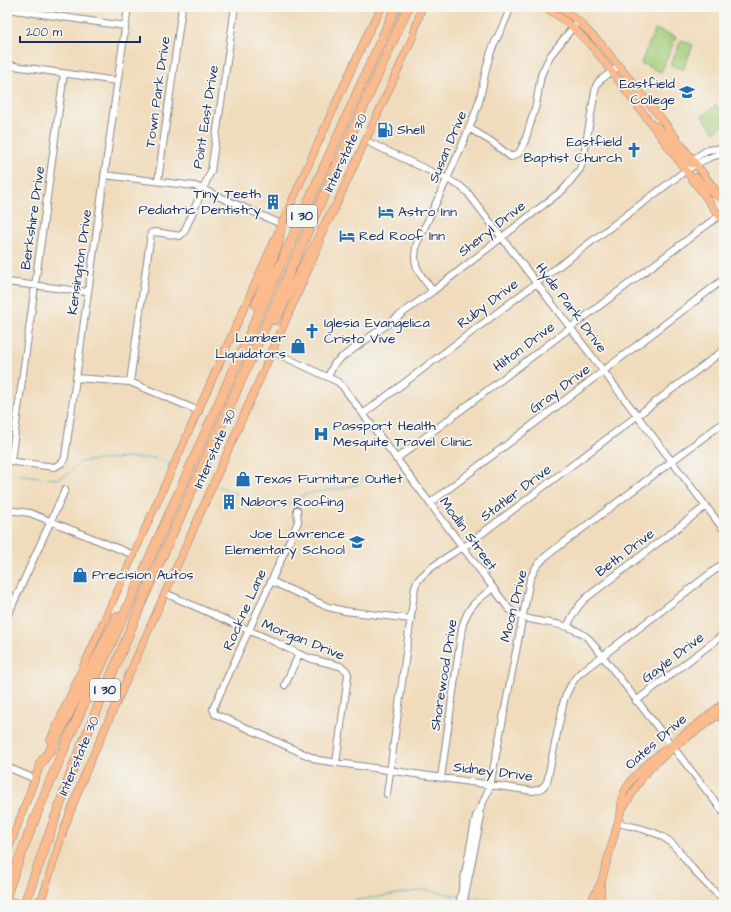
<svg xmlns="http://www.w3.org/2000/svg" width="731" height="912" font-family="'Architects Daughter',sans-serif">
<style>
.green{fill:#a5ce79;stroke:#607e6c}
.lines{fill:none;stroke-linecap:round;stroke-linejoin:round}
.stream{stroke:#39aab5;stroke-width:1}
.minor-casing{stroke:#86868d;stroke-width:8}
.major-casing{stroke:#86868d;stroke-width:8}
.highway-casing{stroke:#86868d;stroke-width:10}
.minor{stroke:#fff;stroke-width:6}
.major{stroke:#fbbb8d;stroke-width:7}
.highway{stroke:#fbbb8d;stroke-width:9}
.highway-bridge-casing{stroke:#86868d;stroke-width:10;stroke-linecap:butt}
.highway-bridge{stroke:#fbbb8d;stroke-width:9}
.labels{text-anchor:middle;dominant-baseline:central;stroke-width:3.5;stroke-linejoin:round;paint-order:stroke}
.shield{fill:#f6f6f2;stroke:#5d6b8a;stroke-width:1}
.shield-label{font-size:13px;font-weight:bold;fill:#1b2f5e}
.poi-label{font-size:14px;fill:#1b2f5e;stroke:#f6f6f2;text-anchor:start}
.street-label{font-size:14px;fill:#1b2f5e;stroke:#f6f6f2}
</style>
<rect width="100%" height="100%" fill="#f6f6f2"/>
<filter id="ink" filterUnits="userSpaceOnUse"><feTurbulence type="fractalNoise" baseFrequency=".025" numOctaves="2"/><feDisplacementMap in="SourceGraphic" scale="8" xChannelSelector="R" yChannelSelector="G"/><feConvolveMatrix kernelMatrix="1 2 1 2 8 2 1 2 1" color-interpolation-filters="sRGB"/></filter>
<filter id="wash" filterUnits="userSpaceOnUse"><feTurbulence type="fractalNoise" baseFrequency=".012" numOctaves="4" result="noise"/><feDisplacementMap in="SourceGraphic" scale="16" xChannelSelector="R" yChannelSelector="G"/><feGaussianBlur stdDeviation="0.9" result="paint"/><feColorMatrix in="noise" values="0 0 0 0 0 0 0 0 0 0 0 0 0 0 0 0 0 1.4 0 .05"/><feComposite in="paint" operator="in"/></filter>
<g filter="url(#wash)">
<rect width="100%" height="100%" fill="#f0dcbc"/>
<path class="green" d="M655,29L676,37L661,72L641,63Z
M681,40L693,45L683,70L671,65Z
M716,105L724,115V124L714,132L702,116Z"/>
<g class="lines">
<path class="stream" d="M7,473L57,479L67,475L80,462L89,461L124,458H155L170,464
M218,486L271,510C283,510 292,500 302,496C318,489 346,491 359,483C362,481 365,477 368,475
M468,897L517,905
M336,905L352,901L424,890L459,896"/>
</g>
</g>
<g filter="url(#ink)">
<g class="lines">
<defs>
<path id="minor" d="M7,9L125,26
M7,65L117,81
M469,128L492,142L511,157L519,153L525,141L536,105L541,75L550,56L578,21
M366,141L447,179L460,186L468,193L724,530
M689,162L707,150L724,148
M104,175L195,186L281,224
M158,181L182,7
M7,282L88,292
M433,291C419,273 411,266 417,243C438,199 460,154 477,108C483,91 484,72 490,55C495,38 506,24 510,7
M272,351L338,382L343,387L509,609C531,628 565,616 590,640L724,813
M328,377L334,364L341,358L433,291L564,189L580,169L583,160L596,86L599,81L618,67
M76,378L130,382L199,411
M130,382L151,233L155,232L180,236L184,232L211,171L235,7
M363,414L685,171C697,164 710,155 724,154
M396,459L724,212
M7,461L55,467L63,462L65,457L128,7
M11,461L64,73
M430,503L724,279
M7,510L30,513L50,521L134,555
M297,510L298,522L213,709L215,714L318,760L533,791C540,790 543,788 547,782L564,700C568,689 572,681 580,673L724,563
M271,581L328,607L345,611L411,619
M165,593L275,642L299,654L312,659L340,666L346,670L348,674L347,683L336,763
M7,617L65,490
M568,626C572,614 577,607 586,598L706,506
M285,685L299,654
M636,701L724,634
M716,711L724,721
M7,767L35,779
M441,778L462,628C467,607 476,601 493,588
M387,794L413,601C414,595 414,587 417,582C424,570 456,551 468,544L724,350
M618,823C633,827 650,829 663,837C674,843 681,854 689,864C699,877 710,889 724,899
M459,905L476,816L479,812L490,786L530,579L536,567L546,556L724,422
M463,905L481,817L479,812"/>
<path id="major" d="M543,7C582,26 607,66 633,100C664,140 694,182 724,222
M559,7L578,21L602,45L664,122L724,201
M656,126C669,135 675,151 687,162C690,164 692,164 696,164
M696,177C703,186 709,192 719,197
M332,214L412,39L422,7
M50,741L340,94L369,31L382,7
M621,811C629,800 635,788 643,777C663,752 698,730 724,711
M7,853L42,760
M7,900C21,904 31,908 42,897
M40,905L64,829L84,776L320,243
M591,905L593,897L601,883
M599,905L601,898V883L621,811V799L625,790L633,778L648,763L724,703"/>
<path id="highway" d="M256,305L278,243L281,224
M275,320L333,210
M40,764L51,749L117,617
M7,893C46,781 98,674 146,566C229,380 312,193 396,7
M28,894L74,765L141,604L408,7"/>
</defs>
<use href="#minor" class="minor-casing"/>
<use href="#major" class="major-casing"/>
<use href="#highway" class="highway-casing"/>
<use href="#minor" class="minor"/>
<use href="#major" class="major"/>
<use href="#highway" class="highway"/>
<defs>
<path id="highway-bridge" d="M24,905L28,894"/>
</defs>
<use href="#highway-bridge" class="highway-bridge-casing"/>
<use href="#highway-bridge" class="highway-bridge"/>
</g>
</g>
<defs>
<symbol id="university-bare" viewBox="-9 -9 18 18"><path d="M0-5L7-2L0 1L-7-2ZM-4 1L0 2.5L4 1V4Q0 6-4 4Z" fill="#1f6fb2" stroke="#f6f6f2" stroke-width="2.5" paint-order="stroke"/></symbol>
<symbol id="fuel-bare" viewBox="-9 -9 18 18"><path d="M-5.5-6h7V0h2V4h1.3V-2.5L3-4.5l.8-.8L6-3V5H2.5V1h-1V6h-7ZM-4.2-4.7v3.2H.2V-4.7Z" fill="#1f6fb2" stroke="#f6f6f2" stroke-width="2.5" paint-order="stroke"/></symbol>
<symbol id="church-bare" viewBox="-9 -9 18 18"><path d="M-1.2-6h2.4v3.5h3.3v2.4h-3.3V6h-2.4V-.1h-3.3v-2.4h3.3Z" fill="#1f6fb2" stroke="#f6f6f2" stroke-width="2.5" paint-order="stroke"/></symbol>
<symbol id="building-bare" viewBox="-9 -9 18 18"><path d="M-4-6H4V6H1V3H-1V6H-4ZM-2.5-4.3h1.7v1.8h-1.7ZM.8-4.3h1.7v1.8H.8ZM-2.5-1h1.7V.8h-1.7ZM.8-1h1.7V.8H.8Z" fill="#1f6fb2" stroke="#f6f6f2" stroke-width="2.5" paint-order="stroke"/></symbol>
<symbol id="hotel-bare" viewBox="-9 -9 18 18"><path d="M-6-4.5h1.5V1H6V5H4.5V3h-9V5H-6ZM-4 0a1.8 1.8 0 1 1 3.6 0ZM.5 0V-2.5h3Q6-2.5 6 0Z" fill="#1f6fb2" stroke="#f6f6f2" stroke-width="2.5" paint-order="stroke"/></symbol>
<symbol id="shop-bare" viewBox="-9 -9 18 18"><path d="M-5-2.5h2.3a2.7 3.5 0 0 1 5.4 0H5L5.5 6h-11ZM-1.5-2.5h3a1.5 2.3 0 0 0-3 0Z" fill="#1f6fb2" stroke="#f6f6f2" stroke-width="2.5" paint-order="stroke"/></symbol>
<symbol id="hospital-bare" viewBox="-9 -9 18 18"><path d="M-5-5h3v3.5h4V-5h3V5h-3V1.5h-4V5h-3Z" fill="#1f6fb2" stroke="#f6f6f2" stroke-width="2.5" paint-order="stroke"/></symbol>
<symbol id="school-bare" viewBox="-9 -9 18 18"><path d="M0-5L7-2L0 1L-7-2ZM-4 1L0 2.5L4 1V4Q0 6-4 4Z" fill="#1f6fb2" stroke="#f6f6f2" stroke-width="2.5" paint-order="stroke"/></symbol>
</defs>
<g fill-rule="evenodd">
<use href="#university-bare" x="676" y="81" width="22" height="22"/>
<use href="#fuel-bare" x="374" y="119" width="22" height="22"/>
<use href="#church-bare" x="623" y="139" width="22" height="22"/>
<use href="#building-bare" x="262" y="191" width="22" height="22"/>
<use href="#hotel-bare" x="375" y="201" width="22" height="22"/>
<use href="#hotel-bare" x="336" y="225" width="22" height="22"/>
<use href="#church-bare" x="301" y="320" width="22" height="22"/>
<use href="#shop-bare" x="287" y="335" width="22" height="22"/>
<use href="#hospital-bare" x="310" y="423" width="22" height="22"/>
<use href="#shop-bare" x="232" y="468" width="22" height="22"/>
<use href="#building-bare" x="218" y="491" width="22" height="22"/>
<use href="#school-bare" x="346" y="531" width="22" height="22"/>
<use href="#shop-bare" x="69" y="564" width="22" height="22"/>
</g>
<g class="labels">
<g class="shield">
<rect x="287" y="205" width="30" height="22" rx="3"/>
<rect x="90" y="679" width="30" height="22" rx="3"/>
</g>
<g class="shield-label">
<text x="302" y="216">I 30</text>
<text x="105" y="690">I 30</text>
</g>
<g class="poi-label">
<text x="675" y="84" text-anchor="end">Eastfield<tspan x="675" dy="16">College</tspan></text>
<text x="397" y="130">Shell</text>
<text x="622" y="142" text-anchor="end">Eastfield<tspan x="622" dy="16">Baptist Church</tspan></text>
<text x="261" y="194" text-anchor="end">Tiny Teeth<tspan x="261" dy="16">Pediatric Dentistry</tspan></text>
<text x="398" y="212">Astro Inn</text>
<text x="359" y="236">Red Roof Inn</text>
<text x="324" y="323">Iglesia Evangelica<tspan x="324" dy="16">Cristo Vive</tspan></text>
<text x="286" y="338" text-anchor="end">Lumber<tspan x="286" dy="16">Liquidators</tspan></text>
<text x="333" y="426">Passport Health<tspan x="333" dy="16">Mesquite Travel Clinic</tspan></text>
<text x="255" y="479">Texas Furniture Outlet</text>
<text x="241" y="502">Nabors Roofing</text>
<text x="345" y="534" text-anchor="end">Joe Lawrence<tspan x="345" dy="16">Elementary School</tspan></text>
<text x="92" y="575">Precision Autos</text>
</g>
<g class="street-label">
<text transform="translate(158 92) rotate(-82)">Town Park Drive</text>
<text transform="translate(206 117) rotate(-81)">Point East Drive</text>
<text transform="translate(448 147) rotate(-67)">Susan Drive</text>
<text transform="translate(346 153) rotate(-65)">Interstate 30</text>
<text transform="translate(33 218) rotate(-82)">Berkshire Drive</text>
<text transform="translate(492 229) rotate(-38)">Sheryl Drive</text>
<text transform="translate(80 262) rotate(-82)">Kensington Drive</text>
<text transform="translate(488 304) rotate(-37)">Ruby Drive</text>
<text transform="translate(571 308) rotate(53)">Hyde Park Drive</text>
<text transform="translate(524 347) rotate(-37)">Hilton Drive</text>
<text transform="translate(560 389) rotate(-37)">Gray Drive</text>
<text transform="translate(215 449) rotate(-66)">Interstate 30</text>
<text transform="translate(516 493) rotate(-37)">Statler Drive</text>
<text transform="translate(468 534) rotate(54)">Modlin Street</text>
<text transform="translate(625 553) rotate(-37)">Beth Drive</text>
<text transform="translate(514 606) rotate(-76)">Moon Drive</text>
<text transform="translate(245 610) rotate(-66)">Rockne Lane</text>
<text transform="translate(303 640) rotate(22)">Morgan Drive</text>
<text transform="translate(673 658) rotate(-37)">Gayle Drive</text>
<text transform="translate(444 675) rotate(-81)">Shorewood Drive</text>
<text transform="translate(656 742) rotate(-41)">Oates Drive</text>
<text transform="translate(79 756) rotate(-67)">Interstate 30</text>
<text transform="translate(493 772) rotate(7)">Sidney Drive</text>
</g>
</g>
<rect width="731" height="912" fill="none" stroke="#f6f6f2" stroke-width="24"/>
<path d="M20 36v6h120v-6" fill="none" stroke="#1b2f5e" stroke-width="2"/>
<text x="26" y="36" font-size="12" fill="#1b2f5e" stroke="#f6f6f2" stroke-width="3" paint-order="stroke">200 m</text>
</svg>
